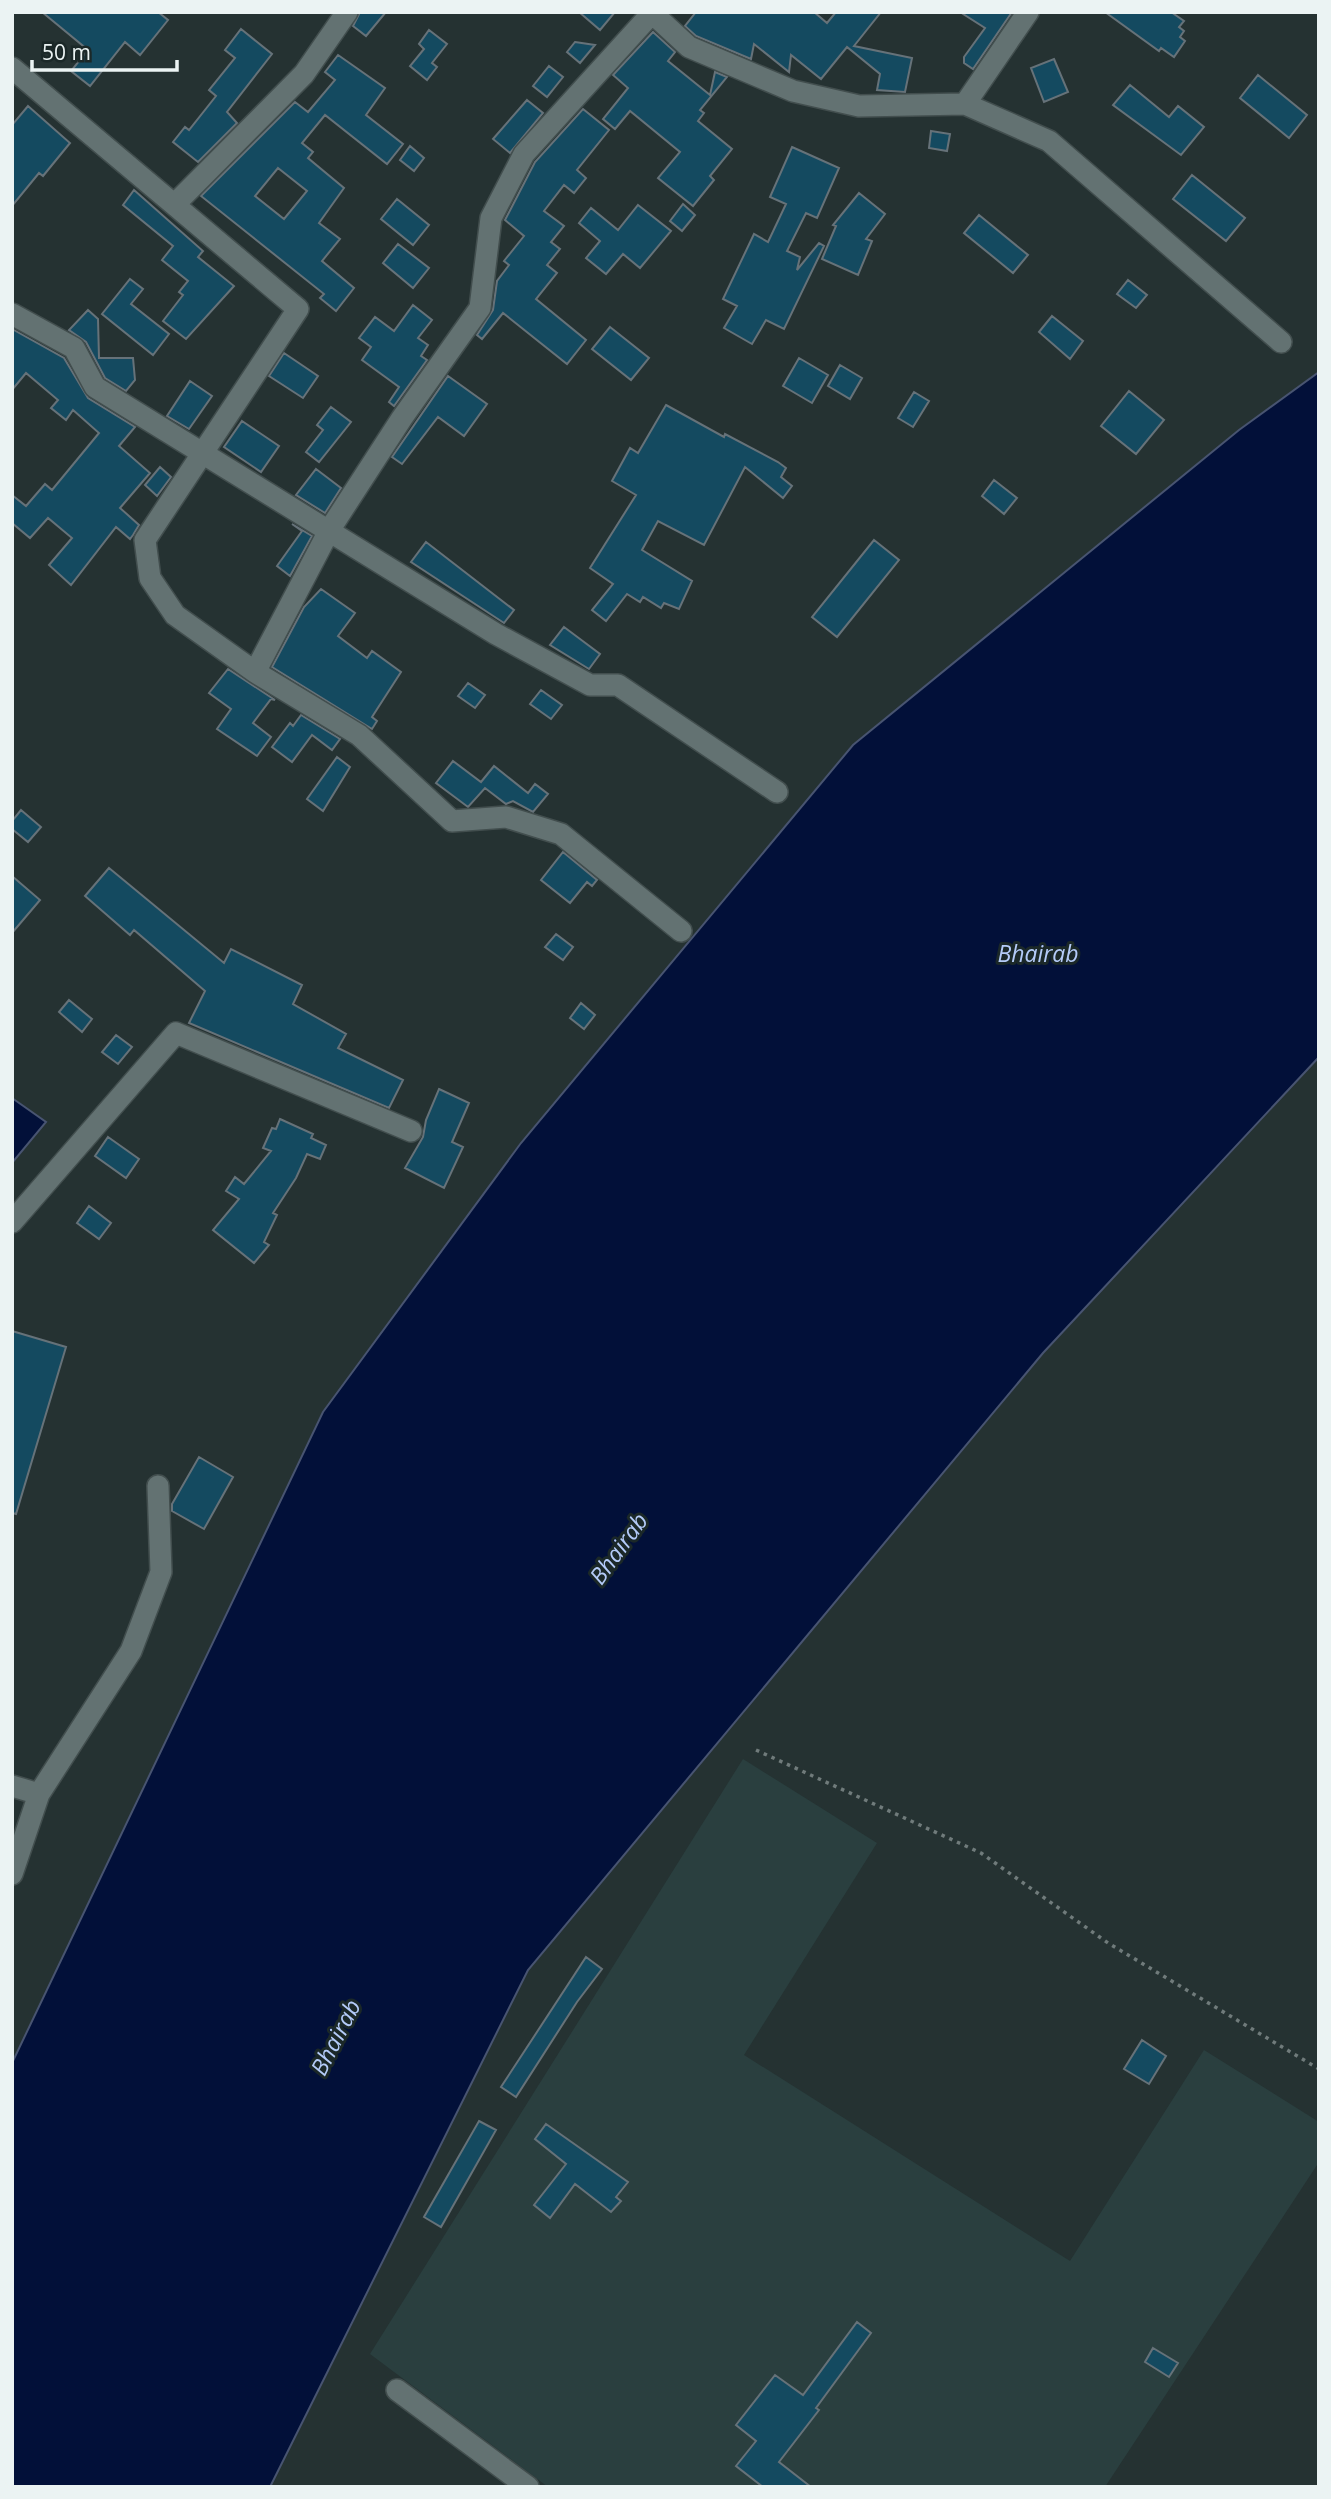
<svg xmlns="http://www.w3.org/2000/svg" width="1331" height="2499" font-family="'Open Sans',sans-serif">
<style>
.built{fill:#2a3f3f}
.water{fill:#021039;stroke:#485471;stroke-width:2}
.building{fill:#144a60;stroke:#667279;stroke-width:2;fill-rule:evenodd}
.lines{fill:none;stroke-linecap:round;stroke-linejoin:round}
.minor-casing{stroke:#424e4e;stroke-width:24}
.path{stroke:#707b7b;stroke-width:3.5;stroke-dasharray:3.5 5;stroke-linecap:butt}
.minor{stroke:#637272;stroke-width:21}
.labels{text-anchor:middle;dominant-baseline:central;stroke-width:6;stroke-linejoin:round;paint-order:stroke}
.water-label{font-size:23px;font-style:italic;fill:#b4cbf8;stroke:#1b2828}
</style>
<rect width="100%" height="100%" fill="#253232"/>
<path class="built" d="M743,1759L877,1843L744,2055L1070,2261L1204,2050L1319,2122V2162L1105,2487H548L370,2354Z"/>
<path class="water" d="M1319,372V1057L1043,1353L528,1970L270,2487H12V2063L323,1412L521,1143L853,745L1239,430Z
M12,1098L46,1122L12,1163Z"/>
<path class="building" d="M42,12H158L168,20L140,55L125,42L90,86L71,71L88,50Z
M360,12H386L366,36L353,26Z
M579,12H615L600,30Z
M696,12H814L827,23L836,12H881L854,46L912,58L905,92L877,90L880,74L847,47L821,79L791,55L789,72L754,44L751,59L696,36L685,26Z
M960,12H1012L973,69L964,63V57L985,28Z
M1105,12H1171L1184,21L1179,27L1184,31L1180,37L1185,41L1174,57L1161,48L1159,51Z
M241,29L272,54L227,112L237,123L198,162L173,142L185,127L189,130L216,96L209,90L235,58L225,50Z
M429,30L447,44L432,63L437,67L427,80L410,66L424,49L419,44Z
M653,32L675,52L668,61L710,95L715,72L727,77L700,110L704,113L698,121L732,149L710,176L714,180L693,206L658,178L680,152L630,111L615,129L603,119L628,88L613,75Z
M575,42L595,45L580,63L567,52Z
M338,55L385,88L366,115L403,144L387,164L325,115L302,143L313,152L308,158L344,188L319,223L340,239L322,261L354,288L336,311L320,298L324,294L201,196L295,102L308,112L335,80L325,72ZM278,168L307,191L284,219L255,196Z
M1054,59L1068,92L1044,102L1031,68Z
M549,66L563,77L547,97L533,86Z
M1258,75L1307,115L1289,138L1240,98Z
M1130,85L1169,117L1178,106L1204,127L1181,155L1113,105Z
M527,100L543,113L510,153L493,139Z
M28,106L70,143L43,176L39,173L12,206V125Z
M583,109L609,130L577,170L586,178L574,193L564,185L544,211L564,226L551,242L560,249L547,265L557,273L536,299L586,340L567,364L503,313L482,339L477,335L493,310L497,281L509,265L504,261L524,236L505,220L535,162Z
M931,131L950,134L947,151L929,148Z
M410,146L424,158L414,171L400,160Z
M792,147L839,168L817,218L806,213L787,251L800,257L797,270L819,243L824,246L784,329L766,320L752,344L724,328L737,306L723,299L754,234L768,242L786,204L770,197Z
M1192,175L1245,218L1226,241L1173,199Z
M134,190L203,251L198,257L234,286L186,339L163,321L183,295L179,292L188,281L162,260L173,246L123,205Z
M859,193L885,214L866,239L872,241L858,275L822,259L836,226L833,225Z
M397,199L429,225L413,245L381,219Z
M683,204L695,215L682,231L670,221Z
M638,205L671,231L640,268L623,254L606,274L586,258L600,241L579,223L591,208L618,230Z
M979,215L1028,255L1013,273L964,233Z
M398,244L429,268L413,288L383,263Z
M130,279L143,289L131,304L169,334L153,355L102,314Z
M1128,280L1147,295L1136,308L1117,294Z
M413,305L432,320L418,338L428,345L421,356L427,360L394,406L389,402L399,387L362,360L371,347L359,338L375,317L394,331Z
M88,310L98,319L99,358H133L135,380L126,391L105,378L86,342L69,330Z
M1052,316L1083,341L1070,359L1039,332Z
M610,327L649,358L631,380L592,349Z
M12,329L64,358L88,398L135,427L119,446L150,473L120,508L139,525L133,535L130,539L116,527L71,585L49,565L72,538L48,518L30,538L12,523V495L26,506L45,484L52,490L99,433L73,410L66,420L51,408L58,400L26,373L12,390Z
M284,353L318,376L303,398L269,376Z
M799,358L828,375L812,403L783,386Z
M840,365L862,378L850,399L828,386Z
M448,376L487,404L464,436L438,417L402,464L392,457Z
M190,381L212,396L189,429L167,416Z
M1129,391L1164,420L1136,454L1101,426Z
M914,392L929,401L913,427L898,418Z
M666,405L724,437L725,434L778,462L786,468L781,477L792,486L783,498L745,467L704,545L658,521L642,550L692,581L679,609L664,603L661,608L643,597L640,602L627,594L606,621L592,610L613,584L590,568L636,495L612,481L630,448L638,453Z
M331,407L351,422L319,462L306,452L323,430L317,425Z
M242,421L279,446L261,472L224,447Z
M160,467L171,477L157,496L145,485Z
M316,469L341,488L325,513L296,495Z
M994,480L1017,498L1004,514L982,496Z
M292,524L312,536L290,576L277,566L302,531Z
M874,540L899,560L837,637L812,617Z
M426,542L514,610L504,623L411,562Z
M321,589L355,613L338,636L367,658L372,651L401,672L372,717L377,721L372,729L272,667L304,607Z
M564,627L600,654L589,669L550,645Z
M228,669L275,700L271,699L253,723L271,737L257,756L217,729L231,709L209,693Z
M468,683L485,695L475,708L458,696Z
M541,690L562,705L551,719L530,704Z
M301,715L340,739L332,750L312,735L292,762L272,747L290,723L293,726Z
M337,757L350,767L323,811L307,799Z
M453,761L481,782L494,766L528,793L535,784L548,794L533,812L513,801L506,804L485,788L468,807L436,783Z
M21,810L41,827L28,842L12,829V821Z
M563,852L597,880L592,886L587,882L570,903L541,880Z
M109,868L224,963L231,949L302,985L293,1004L346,1034L338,1048L403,1080L389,1108L189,1023L205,991L134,930L130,935L85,896Z
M12,876L40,900L12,933Z
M556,934L573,947L563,960L545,947Z
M69,1000L92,1019L82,1032L59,1012Z
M581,1003L595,1015L584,1029L570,1018Z
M116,1035L132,1047L118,1064L102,1052Z
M439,1089L469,1103L452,1142L463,1147L444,1188L405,1168L423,1137L426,1120Z
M280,1119L313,1134L311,1138L326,1145L320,1159L307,1154L296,1178L273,1213L277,1215L264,1242L269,1245L254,1263L213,1230L239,1199L226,1191L235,1177L244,1184L271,1151L263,1148L272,1128L276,1129Z
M108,1137L139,1159L126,1178L95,1156Z
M89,1206L111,1223L99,1239L77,1223Z
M12,1331L66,1347L16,1514L12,1513Z
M199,1457L233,1477L204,1529L172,1511V1504Z
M586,1957L602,1969L577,2002L516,2097L501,2087Z
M1142,2040L1166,2056L1149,2084L1124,2069Z
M479,2121L496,2130L441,2227L424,2217Z
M546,2124L628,2182L616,2197L621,2201L611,2212L575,2184L550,2218L534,2205L566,2164L535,2139Z
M857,2322L871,2333L816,2408L819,2410L779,2462L811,2487H763L736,2466L756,2441L736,2425L775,2375L803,2395Z
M1153,2348L1178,2363L1169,2377L1145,2362Z"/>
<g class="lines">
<defs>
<path id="minor" d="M651,12L689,47L793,91L859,106L965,104L1049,141L1281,342
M12,68L298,309L145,540L150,578L175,615L255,672L359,735L452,821L506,817L561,834L681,931
M965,104L1028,12
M175,204L304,74L347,12
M12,314L74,348L95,387L496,634L590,685H618L777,792
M255,672L330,529L402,418L480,308L491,218L524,154L652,13
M12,1222L176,1033L411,1131
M12,1786L39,1794
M12,1874L39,1794L131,1651L161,1572L158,1486
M397,2390L528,2487"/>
</defs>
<use href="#minor" class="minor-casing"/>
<path class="path" d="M756,1750L981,1853L1108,1943L1319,2069"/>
<use href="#minor" class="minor"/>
</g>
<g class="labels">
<g class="water-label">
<text x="1038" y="953">Bhairab</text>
<text transform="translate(618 1548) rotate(-54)">Bhairab</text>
<text transform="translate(335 2037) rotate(-63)">Bhairab</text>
</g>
</g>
<rect width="1331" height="2499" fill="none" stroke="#ebf3f3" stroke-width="28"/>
<path d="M32 60v10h145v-10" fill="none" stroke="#ebf3f3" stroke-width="3.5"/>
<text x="42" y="60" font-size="21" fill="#ebf3f3" stroke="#1b2828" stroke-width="5" paint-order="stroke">50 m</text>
</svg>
